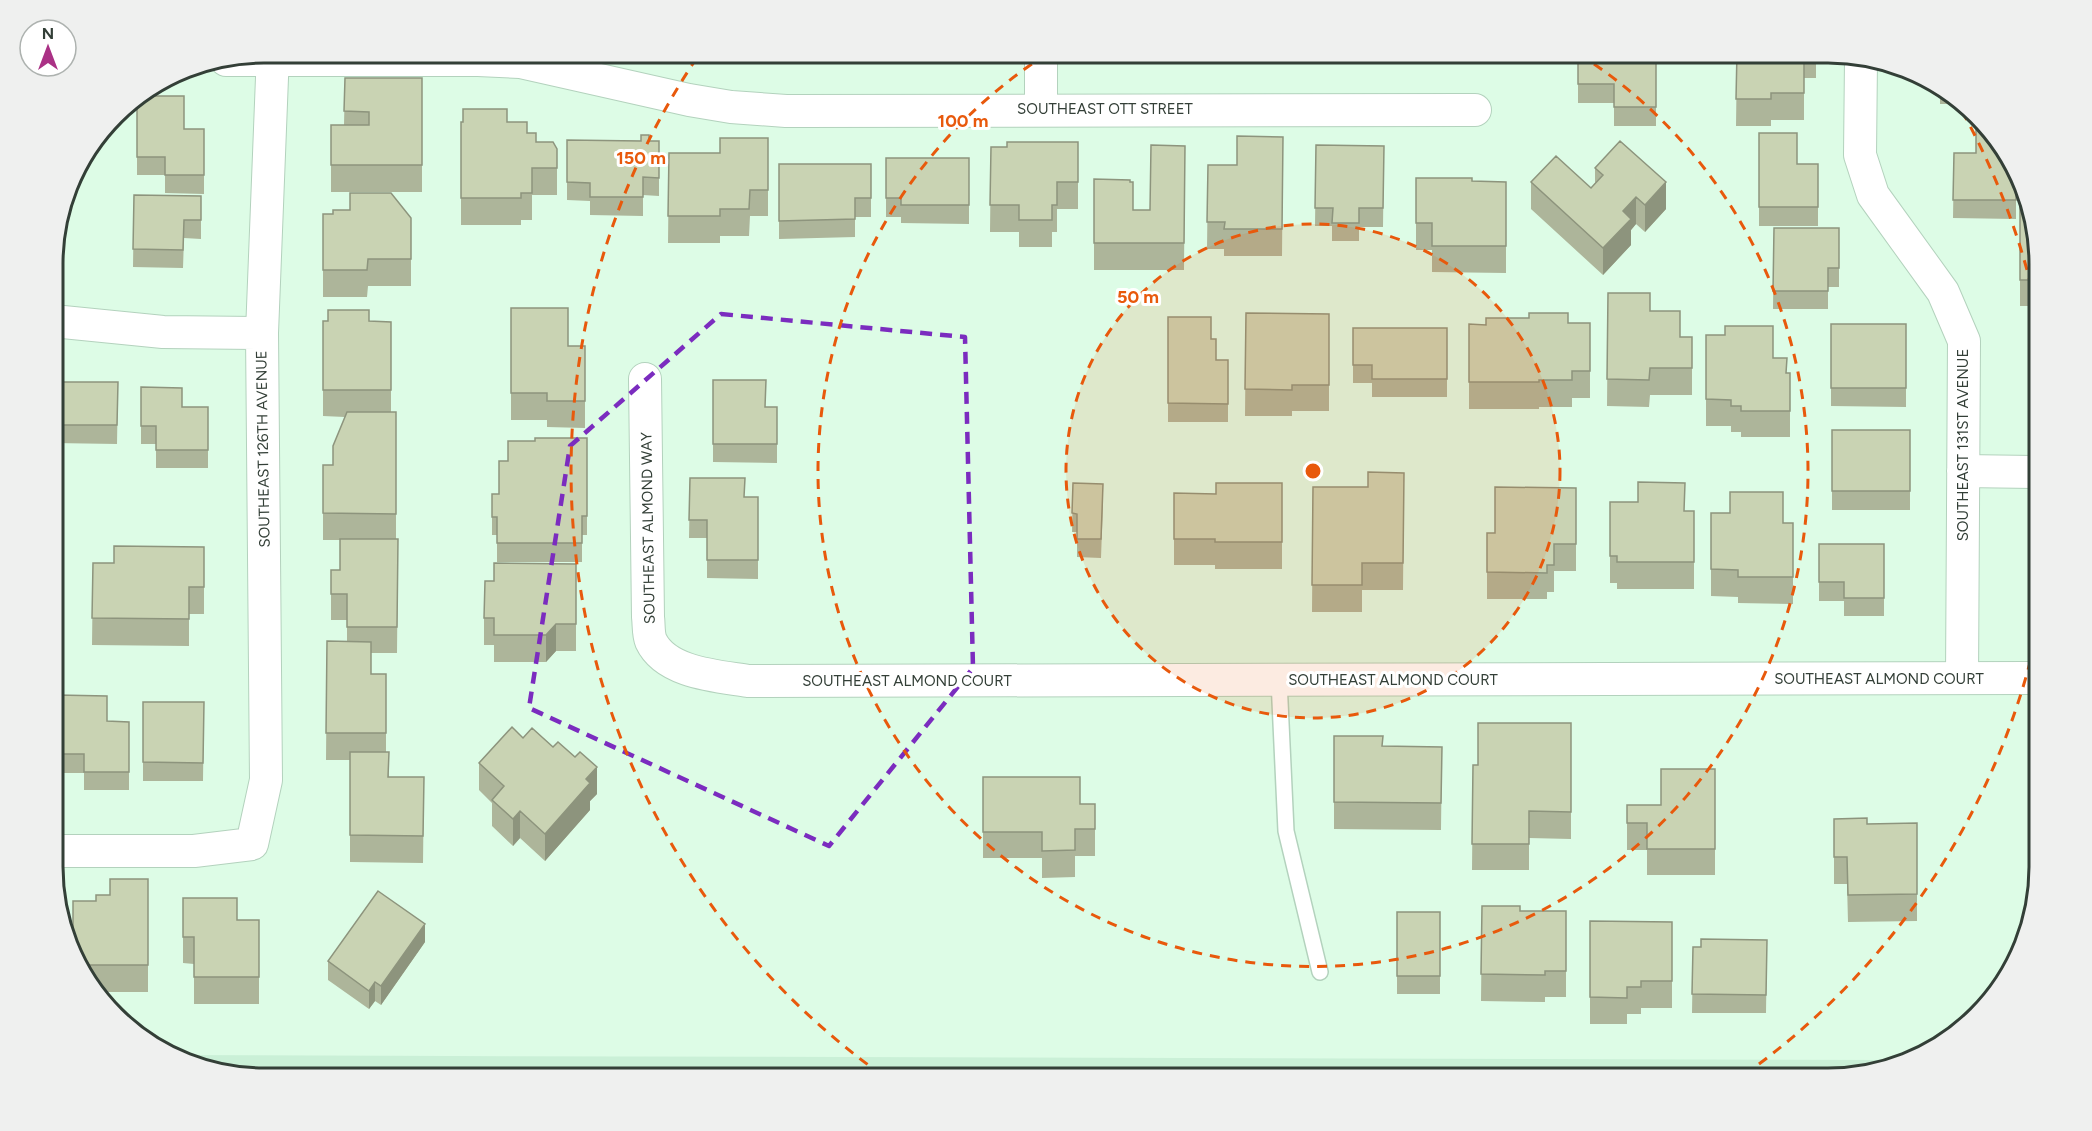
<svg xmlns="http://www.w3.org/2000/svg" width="2092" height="1131" font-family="Figtree,sans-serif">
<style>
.built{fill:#caf0d7}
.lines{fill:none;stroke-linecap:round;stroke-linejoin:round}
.service-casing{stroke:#b3d2bd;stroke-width:18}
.minor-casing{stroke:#b3d2bd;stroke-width:34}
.service{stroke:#fff;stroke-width:15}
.minor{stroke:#fff;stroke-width:32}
.wall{fill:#adb59a}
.shaded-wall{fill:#8d947d}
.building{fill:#c9d3b3;stroke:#8d947d;stroke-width:1.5}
.marked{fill:none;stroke:#7b2cbf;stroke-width:4.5;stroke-dasharray:12 8;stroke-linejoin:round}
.ring{fill:none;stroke:#e8590c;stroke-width:3;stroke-dasharray:10 8}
.labels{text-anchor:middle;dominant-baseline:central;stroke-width:6;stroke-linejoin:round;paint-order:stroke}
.street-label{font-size:15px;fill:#333f37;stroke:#fff}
.rim{fill:none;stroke:#333f37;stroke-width:3}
.centre{fill:#e8590c;stroke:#fff;stroke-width:3}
.ring-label{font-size:18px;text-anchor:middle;font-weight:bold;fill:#e8590c;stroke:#fff;stroke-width:6;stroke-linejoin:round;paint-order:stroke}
</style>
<rect width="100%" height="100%" fill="#ddfce6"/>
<path class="built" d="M168,1055L451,1056L1895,1060L1841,1078H264Z"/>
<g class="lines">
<defs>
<path id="service" d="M1279,680L1286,831L1320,972"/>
<path id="minor" d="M226,60H478L520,62L689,100L731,107L786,111L1475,110
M1861,60L1860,155L1873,195L1943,292L1964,341L1962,678
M1041,109V52
M53,321L163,332L262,333
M645,379L648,617C649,624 648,634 651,641C666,673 717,676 748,681L2039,678
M1963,471L2038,472
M54,851H194L252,844L266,780L262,333L273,52"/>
</defs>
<use href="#service" class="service-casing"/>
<use href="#minor" class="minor-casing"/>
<use href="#service" class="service"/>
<use href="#minor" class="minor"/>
</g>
<path class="wall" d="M1578,52H1656V126H1614V103H1578Z
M1737,52H1816V78H1804V120H1771V126H1736Z
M345,78H422V192H331V125H344Z
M1940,90L1955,104H1940Z
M137,97L184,129H204V194L165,193V175H137Z
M461,122H507L527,133L536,142L557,149V195H532V220H521V225H461Z
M1759,133L1797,164H1818V226H1759Z
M1283,137L1282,256H1224V249H1207L1208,165H1237Z
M768,138V216H750L749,236H720V243H668L669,153H720Z
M567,140L659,141V196L643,195V216L590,215V201L567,200Z
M1078,142V209H1057V232H1052V247H1019V232H990L991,147H1007Z
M1316,145L1384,146L1383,227H1359V241H1332V226H1315Z
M1185,146L1184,270H1094V179L1133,210H1150Z
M1954,153L2016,180V219L1953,218Z
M886,158H969V224L901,223V217H886Z
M779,164H871V217H855V237L779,239Z
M1595,168L1666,209L1645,232L1636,224L1631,230V245L1603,275L1531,209V182L1591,188L1595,183Z
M1416,178L1472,181L1506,182V273L1432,272V250H1416Z
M134,195L201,196V239L184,238L183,268L133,267Z
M2020,206L2038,237V306H2020Z
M323,214L411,218V286H368L367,297H323Z
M1774,228H1839V287H1828V309H1773Z
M1608,293L1650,311L1680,337H1692V395H1650L1649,407L1607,406Z
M511,308L568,346H585V428L547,427V420H511Z
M1246,313L1329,314V411H1292V416H1245Z
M1168,317L1211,339L1216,360H1228V422H1168Z
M323,321L391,322V412H396V539H398L397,653H371V674H386V752L389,777H424L423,863L350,862V760H326L327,641L347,642V620H331V570H340V540H323V465H333L345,417L323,416Z
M1568,323H1590V398H1572V407H1539V409H1469V324L1486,325Z
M1831,324H1906V407L1831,406Z
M1353,328H1447V397H1372V383H1353Z
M1706,335L1773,358L1787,373H1790V437H1741V432H1731V426H1706Z
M2030,355H2038V415H2030Z
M713,380L766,407H777V463L713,462Z
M53,382H118L117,444L53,443Z
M141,387L182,407H208V468H156V444H141Z
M1832,430H1910V510H1832Z
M587,438V535H582V562H497V535H492V494H499L508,461L535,441Z
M1404,473L1403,590H1362V612H1312L1313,487H1368Z
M690,478L745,497H758V579L707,578V538H689Z
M1073,483L1103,502L1101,558L1077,557V532H1072Z
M1282,483V569H1215V565H1174V493L1216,494Z
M1576,488V571H1554V592H1547V599H1487V533H1495Z
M1610,502L1685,511H1694V589H1617V583H1610Z
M1711,513L1783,523H1793V604L1738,603V597L1711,596Z
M1819,544H1884V616H1844V601H1819Z
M2039,544V613H2038Z
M204,547V614H189V646L92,645L93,563H114Z
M576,564V651H556L546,662H494V645H484V618L494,581Z
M143,702H204L203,781H143Z
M54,713L107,721L129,722V790H84V773H54Z
M1571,723V839L1529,838V870H1472L1473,765H1478Z
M1334,736L1383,746L1442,747L1441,830L1334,829Z
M523,738L597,794L590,801V810L545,861L520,838L513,846L492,826V803L479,790V763Z
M1715,769V875H1647V850H1627V805H1661Z
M983,777L1080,804H1095V856H1075V877L1042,878V858H983Z
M1834,819L1867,824L1917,823V921L1848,922L1847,884H1834Z
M148,879V992H96L88,985L73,943L96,901Z
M183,898L237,920H259V1004H194V964L183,963Z
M1482,906L1520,911H1566V997H1545V1002L1481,1001Z
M1397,912H1440V994H1397Z
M1590,921L1672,922V1008H1641V1014H1627V1024H1590Z
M1767,940L1766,1013H1692L1693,947H1701Z
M425,942L381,1005L375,1001L369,1009L328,980V961Z"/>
<path class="shaded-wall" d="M1666,182V209L1645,232V205Z
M1636,197V224L1631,230V245L1603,275V248L1623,211Z
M556,624V651L546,662V635Z
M597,767V794L590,801V810L545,861V834L586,779Z
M520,811V838L513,846V819Z
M425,924V942L381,1005V986Z
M375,982V1001L369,1009V991Z"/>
<path class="building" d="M1578,52H1656V107H1614V84H1578Z
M1737,52H1794V63H1804V93H1771V99H1736Z
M345,78H422V165H331V125H369V112L344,111Z
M140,96H184V129H204V175H165V157H137V97Z
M463,109H507V122H527V133H536V142H553L557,149V168H532V193H521V198H461V122H463Z
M1976,123L2004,146L2016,180V200H1953L1954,153H1976Z
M1759,133H1797V164H1818V207H1759Z
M641,135H649V141H659V178L643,177V197H590V183L567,182V140L641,141Z
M1237,136L1283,137L1282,229H1224L1225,222H1207L1208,165H1237Z
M720,138H768V190H750L749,209H720V216H668L669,153H720Z
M1620,141L1666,182L1645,205L1636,197L1623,211L1631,219L1603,248L1531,182L1556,156L1591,188L1603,175L1595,168Z
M1007,142H1078V182H1057V205H1052V220H1019V205H990L991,147H1007Z
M1151,145L1185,146L1184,243H1094V179L1130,180V182H1133V210H1150Z
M1316,145L1384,146L1383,208H1359V223H1332L1333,208H1315Z
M886,158H969V205H901V198H886Z
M779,164H871V198H855V219L779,221Z
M1416,178H1472V181L1506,182V246H1432V223H1416Z
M350,193H391L411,218V259H368L367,270H323V214H333V210H350Z
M134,195L201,196V220H184L183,250L133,249Z
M2020,206H2026L2038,237V280H2020Z
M1774,228H1839V268H1828V291H1773Z
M1608,293H1650V311H1680V337H1692V368H1650L1649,380L1607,379Z
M511,308H568V346H585V401H547V393H511Z
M328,310H369V321L391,322V390H323V321H328Z
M1246,313L1329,314V385H1292V390L1245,389Z
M1529,313H1568V323H1590V371H1572V380H1539V382H1469V324L1486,325V318H1529Z
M1168,317H1211V339H1216V360H1228V404L1168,403Z
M1831,324H1906V388H1831Z
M1725,326H1773V358H1787L1786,373H1790V411H1741V406H1731V400L1706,399V335H1725Z
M1353,328H1447V379H1372V365H1353Z
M2030,355H2038V397H2030Z
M713,380H766L765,407H777V444H713Z
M53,382H118L117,425H53Z
M141,387L182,388V407H208V450H156V426H141Z
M347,412H396V514L323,513V465H333V446Z
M1832,430H1910V491H1832Z
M535,438H587V516H582V543H497V517H492V494H499V461H508V441H535Z
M1368,472L1404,473L1403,563H1362V585H1312L1313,487H1368Z
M690,478H745L744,497H758V560H707V520H689Z
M1638,482L1685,483L1684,511H1694V562H1617V556H1610V502H1638Z
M1073,483L1103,484L1101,539H1077V514L1072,513Z
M1216,483H1282V542H1215V539H1174V493L1216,494Z
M1495,487L1576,488V544H1554V565H1547V573L1487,572V533H1495Z
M1730,492H1783V523H1793V577H1738V570L1711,569V513H1730Z
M340,539H398L397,627H347V594H331V570H340Z
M1819,544H1884V598H1844V582H1819Z
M2039,544V586H2038Z
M114,546L204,547V587H189V619L92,618L93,563H114Z
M494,563L576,564V624H556L546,635H494V618H484L485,581H494Z
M327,641L371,642V674H386V733H326Z
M57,695L107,696V721L129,722V772H84V754H54V713H56Z
M143,702H204L203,763L143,762Z
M1478,723H1571V812L1529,811V844H1472L1473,765H1478Z
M512,727L523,738L532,728L553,747L558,742L575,757L580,752L597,767L586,779L590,783L545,834L520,811L513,819L492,800L504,786L479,763Z
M1334,736H1383L1382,746L1442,747L1441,803L1334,802Z
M350,752H389L388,777H424L423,836L350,835Z
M1661,769H1715V849H1647V823H1627V805H1661Z
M983,777H1080V804H1095V829H1075V850L1042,851V832H983Z
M1867,818V824L1917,823V894L1848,895L1847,857H1834V819Z
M110,879H148V965H81L73,943V901H96V895H110Z
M54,882H64L63,918L54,895Z
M378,891L425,924L381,986L375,982L369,991L328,961Z
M183,898H237V920H259V977H194V937H183Z
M1482,906H1520V911H1566V971H1545V975L1481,974Z
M1397,912H1440V976H1397Z
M1590,921L1672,922V981H1641V987H1627V998L1590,997Z
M1701,939L1767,940L1766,995L1692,994L1693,947H1701Z"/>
<path class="marked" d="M721,314L965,337L973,668L829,846L529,708L570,446Z"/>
<circle cx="1313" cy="471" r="247" fill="#e8590c" fill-opacity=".12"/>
<g class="ring">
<circle cx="1313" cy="471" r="247"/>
<path d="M1579 54A495 495 0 1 1 1047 54"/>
<path d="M2039 625A742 742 0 0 1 1744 1075M882 1075A742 742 0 0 1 698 56M1962 111A742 742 0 0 1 2037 310"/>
</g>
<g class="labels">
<g class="street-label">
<text x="1105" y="109">SOUTHEAST OTT STREET</text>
<text transform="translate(1963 445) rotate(-90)">SOUTHEAST 131ST AVENUE</text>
<text transform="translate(263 449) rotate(-91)">SOUTHEAST 126TH AVENUE</text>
<text transform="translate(648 528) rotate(-91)">SOUTHEAST ALMOND WAY</text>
<text x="1879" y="679">SOUTHEAST ALMOND COURT</text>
<text x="1393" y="680">SOUTHEAST ALMOND COURT</text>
<text x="907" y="681">SOUTHEAST ALMOND COURT</text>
</g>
</g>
<path d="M0 0H2092V1131H0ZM264 63H1828A201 201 0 0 1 2029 264V867A201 201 0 0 1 1828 1068H264A201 201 0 0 1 63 867V264A201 201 0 0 1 264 63Z" fill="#eff0ef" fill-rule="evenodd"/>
<path class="rim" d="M264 63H1828A201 201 0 0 1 2029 264V867A201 201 0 0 1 1828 1068H264A201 201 0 0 1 63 867V264A201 201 0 0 1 264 63Z"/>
<circle cx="1313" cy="471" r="9" class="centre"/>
<g class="ring-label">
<text x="963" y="127">100 m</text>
<text x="641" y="164">150 m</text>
<text x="1138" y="303">50 m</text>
</g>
<g transform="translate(48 48)"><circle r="28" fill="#ffffff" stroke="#adb2af" stroke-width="1.5"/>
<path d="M0-4.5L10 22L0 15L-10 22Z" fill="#aa3185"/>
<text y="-9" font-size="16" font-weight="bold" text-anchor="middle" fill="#333f37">N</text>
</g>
</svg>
